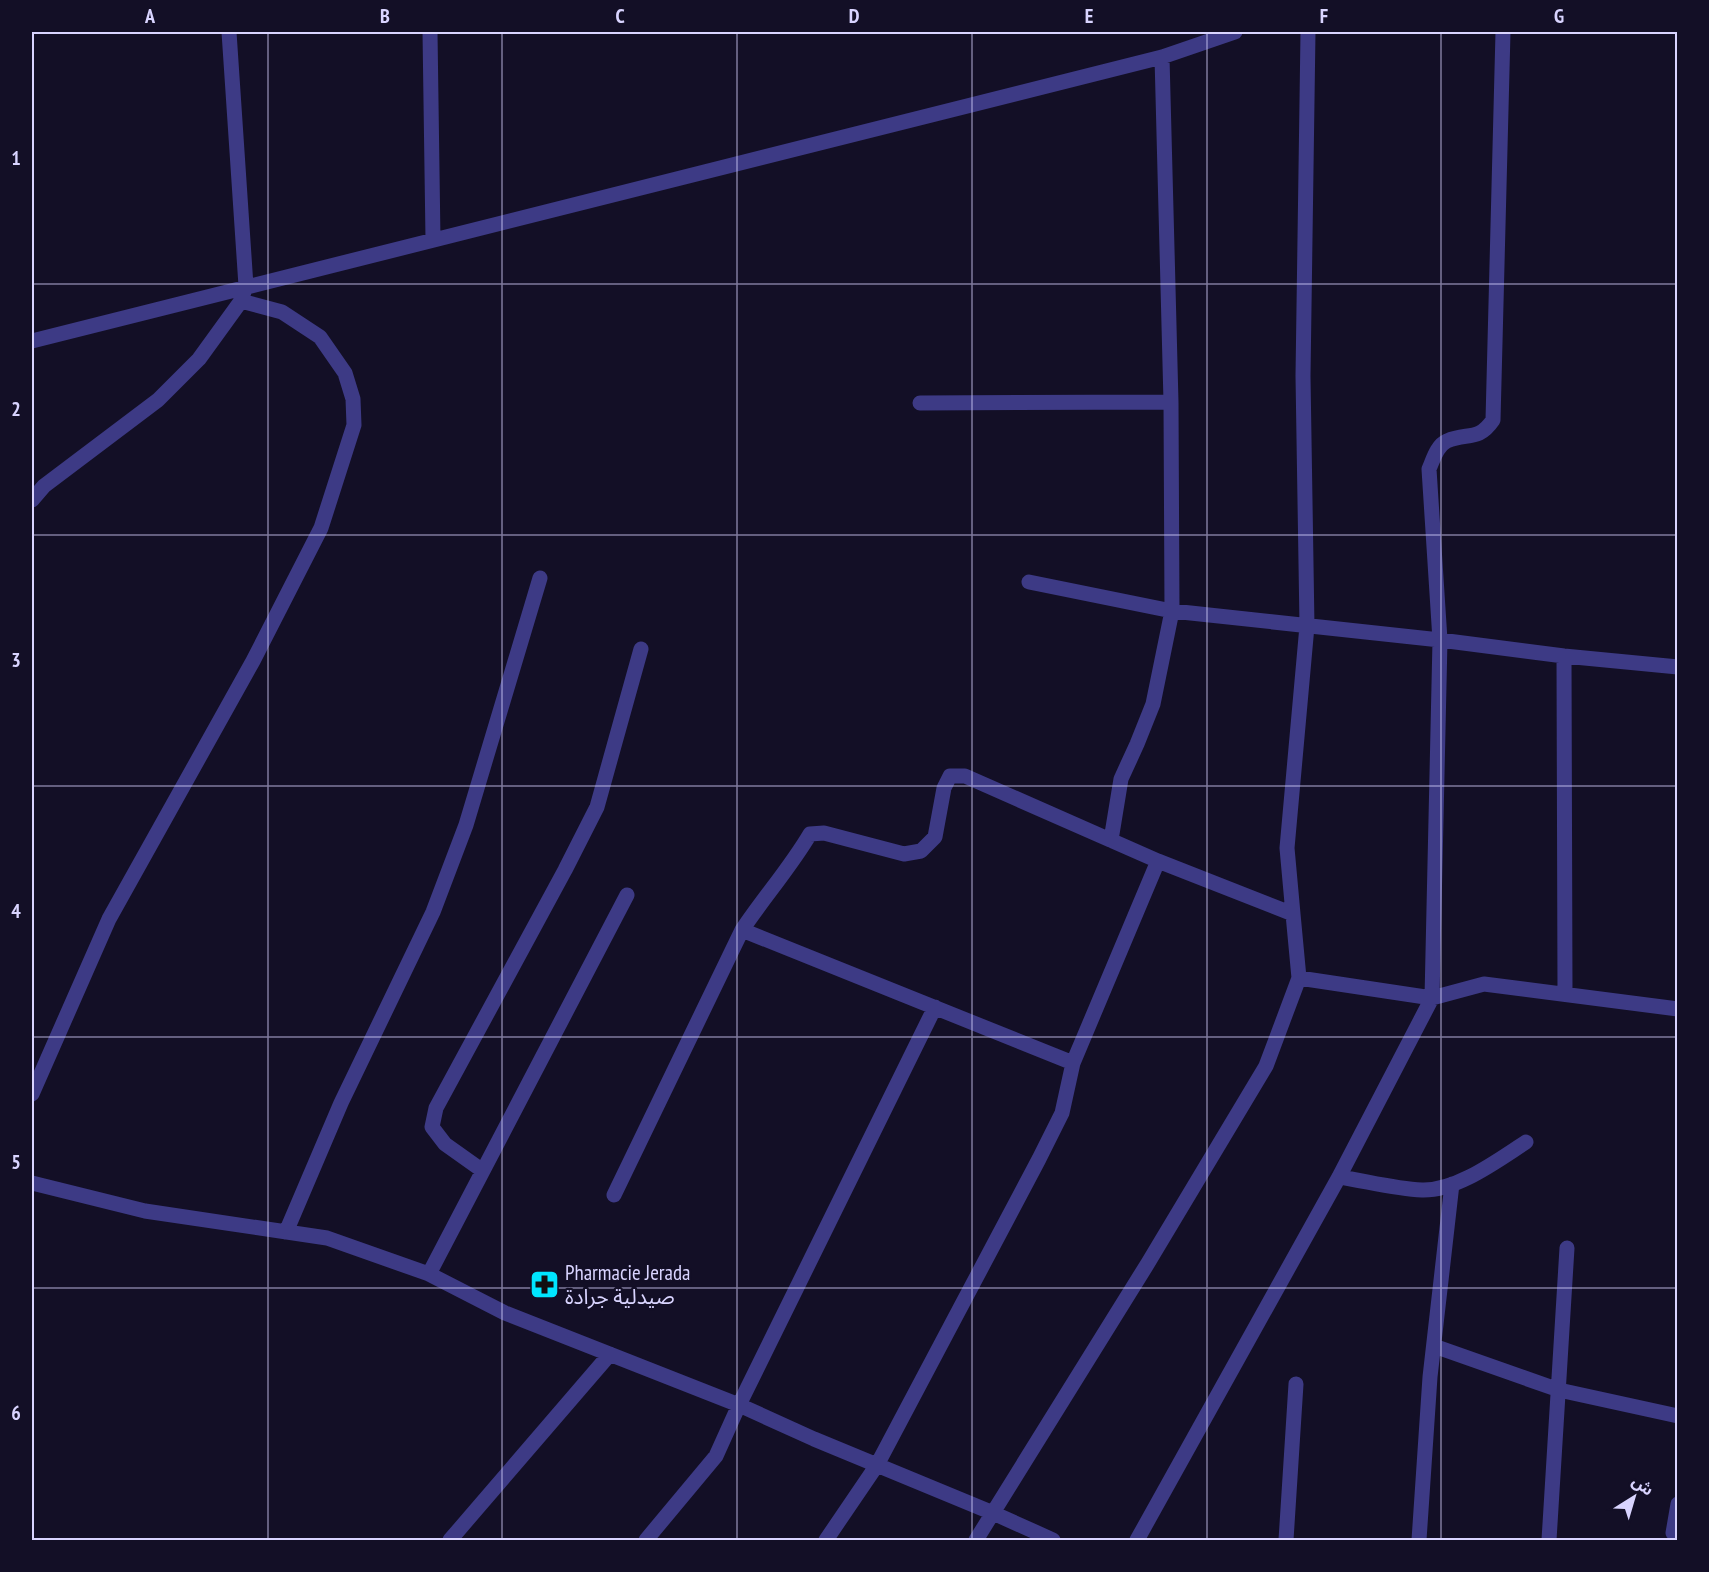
<svg xmlns="http://www.w3.org/2000/svg" width="1709" height="1572" font-family="'PT Sans Narrow','Noto Sans Arabic',sans-serif">
<style>
.lines{fill:none;stroke-linecap:round;stroke-linejoin:round}
.minor{stroke:#3d3a85;stroke-width:15}
.grid{fill:none;stroke:#d9d4ff;stroke-width:1.5;stroke-opacity:0.55}
.labels{text-anchor:middle;dominant-baseline:central;stroke-width:4.5;stroke-linejoin:round;paint-order:stroke}
.poi-label{font-size:21px;fill:#d9d4ff;stroke:#130f26;text-anchor:start}
.neatline{fill:none;stroke:#d9d4ff;stroke-width:2}
.grid-label{font-size:20px;text-anchor:middle;font-weight:bold;fill:#d9d4ff}
</style>
<rect width="100%" height="100%" fill="#130f26"/>
<g class="lines">
<path class="minor" d="M430,32L433,240
M32,341L1162,57L1235,32
M920,403L1171,402
M32,500L44,486L158,400L199,359L241,301L246,286L229,32
M1029,582L1172,611L1440,640L1564,656L1678,667
M1564,656L1565,994
M1111,840L1121,779L1137,744L1153,704L1172,611L1171,402L1162,57
M1293,914L1287,848L1307,626L1303,376L1308,32
M742,930L1073,1063
M1299,978L1432,998L1484,984L1678,1009
M32,1094L109,919L253,661L321,528L354,425L353,399L345,373L320,337L282,312L241,301
M483,1171L445,1144L432,1127L436,1108L565,870L597,807L641,649
M1339,1177C1366,1181 1394,1189 1422,1190C1457,1191 1498,1160 1526,1142
M32,1183L145,1211L327,1238L429,1274L505,1313L739,1405L814,1439L993,1513L1053,1540
M614,1195L742,930C764,897 790,868 810,834L824,833L904,854L921,851L935,837L944,788L950,776H965L1158,861L1293,914L1299,978L1266,1066L1148,1263L976,1540
M286,1232L341,1103L433,912L466,825L540,578
M429,1274L627,895
M1434,1346L1559,1390L1678,1416
M1673,1533L1678,1504
M450,1540L610,1354
M646,1540L716,1456L739,1405L935,1007
M826,1540L877,1465L1039,1159L1062,1113L1073,1063L1158,861
M1137,1540L1339,1177L1432,998L1440,640L1429,469C1433,460 1437,445 1447,441C1467,432 1478,442 1493,420L1503,32
M1286,1540L1296,1384
M1419,1540L1430,1377L1452,1184
M1549,1540L1567,1248"/>
</g>
<path class="grid" d="M268,32V1540M502,32V1540M737,32V1540M972,32V1540M1207,32V1540M1441,32V1540M32,284H1678M32,535H1678M32,786H1678M32,1037H1678M32,1288H1678"/>
<defs>
<symbol id="pharmacy-square" viewBox="-11 -11 22 22"><rect x="-9" y="-9" width="18" height="18" rx="4" fill="#00e5ff" stroke="#130f26"/><path d="M-2-6h4v4h4v4h-4v4h-4v-4h-4v-4h4Z" fill="#111"/></symbol>
</defs>
<g fill-rule="evenodd">
<use href="#pharmacy-square" x="528" y="1268" width="33" height="33"/>
</g>
<g class="labels">
<g class="poi-label">
<text x="565" y="1272">Pharmacie Jerada<tspan x="565" dy="24">صيدلية جرادة</tspan></text>
</g>
</g>
<rect width="1709" height="1572" fill="none" stroke="#130f26" stroke-width="66"/>
<g transform="translate(1634 1497) rotate(37)" stroke="#130f26" stroke-width="4.5" paint-order="stroke">
<path d="M0-4.5L10 22L0 15L-10 22Z" fill="#d9d4ff"/>
<text y="-9" font-size="16" font-weight="bold" text-anchor="middle" fill="#d9d4ff">ش</text>
</g>
<rect x="33" y="33" width="1643" height="1506" class="neatline"/>
<g class="grid-label">
<text x="150" y="23">A</text>
<text x="385" y="23">B</text>
<text x="620" y="23">C</text>
<text x="854" y="23">D</text>
<text x="1089" y="23">E</text>
<text x="1324" y="23">F</text>
<text x="1559" y="23">G</text>
<text x="16" y="165">1</text>
<text x="16" y="416">2</text>
<text x="16" y="667">3</text>
<text x="16" y="918">4</text>
<text x="16" y="1169">5</text>
<text x="16" y="1420">6</text>
</g>
</svg>
